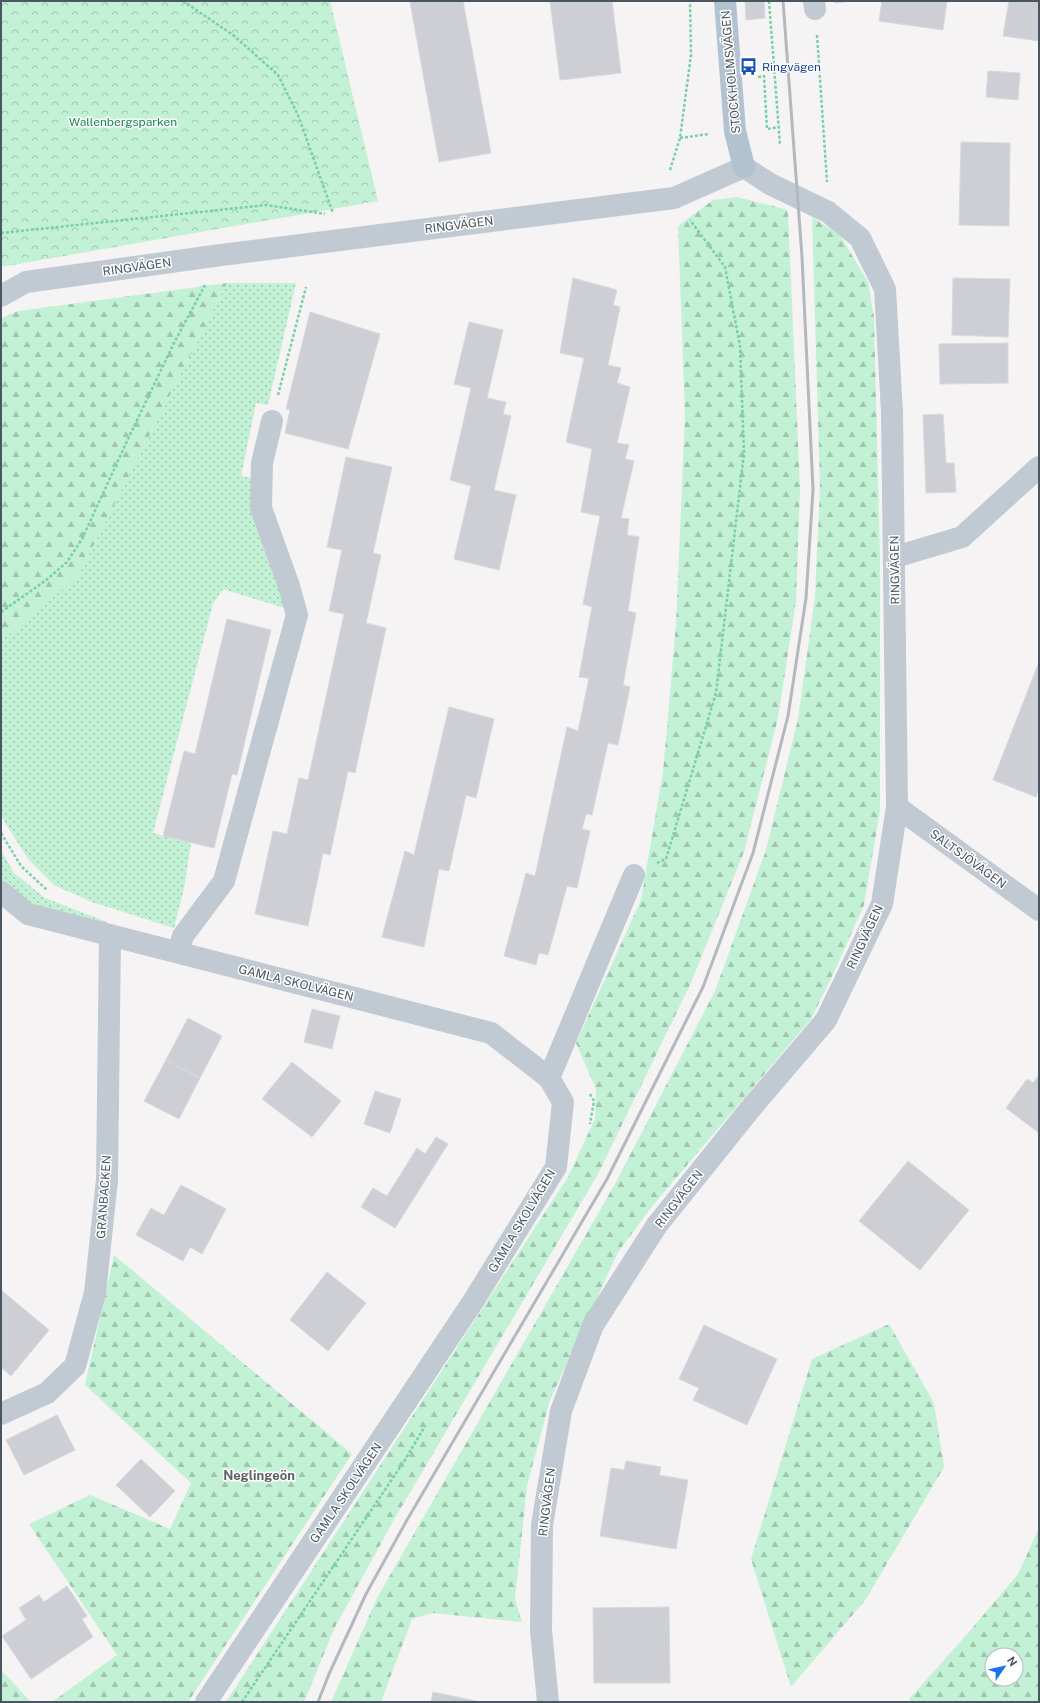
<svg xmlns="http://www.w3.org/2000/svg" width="1040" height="1703" font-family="'Public Sans',sans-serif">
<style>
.grass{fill:url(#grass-dots)}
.forest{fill:url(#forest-firs);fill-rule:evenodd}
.park{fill:url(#park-crowns)}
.building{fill:#cdcfd5;stroke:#d7d9de}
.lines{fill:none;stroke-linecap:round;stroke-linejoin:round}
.path{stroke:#7ad0a6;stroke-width:2.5;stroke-dasharray:3 2;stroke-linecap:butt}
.minor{stroke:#c1cad2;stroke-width:22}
.major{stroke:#b3c2d1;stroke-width:22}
.rail{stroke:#b5b8bd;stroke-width:3}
.labels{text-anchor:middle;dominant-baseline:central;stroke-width:3;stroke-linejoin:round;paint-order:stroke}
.transit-label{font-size:12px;fill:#164399;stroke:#fff;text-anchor:start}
.street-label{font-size:12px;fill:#4a5661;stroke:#fff}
.park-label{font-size:12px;fill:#17864f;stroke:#fff}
.neighbourhood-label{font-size:13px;font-weight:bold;fill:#5f6368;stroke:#fff}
</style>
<defs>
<pattern id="grass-dots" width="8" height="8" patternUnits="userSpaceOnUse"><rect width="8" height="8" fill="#c3f1d5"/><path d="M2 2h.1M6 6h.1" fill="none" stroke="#a0c6b0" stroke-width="1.8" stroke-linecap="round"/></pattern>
<pattern id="forest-firs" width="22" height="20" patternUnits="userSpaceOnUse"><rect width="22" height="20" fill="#c3f1d5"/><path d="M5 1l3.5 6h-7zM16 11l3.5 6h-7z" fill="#a0c6b0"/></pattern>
<pattern id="park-crowns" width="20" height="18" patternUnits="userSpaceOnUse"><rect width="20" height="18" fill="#c3f1d5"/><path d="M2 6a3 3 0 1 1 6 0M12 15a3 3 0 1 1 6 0" fill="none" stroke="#a0c6b0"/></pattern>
</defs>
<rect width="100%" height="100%" fill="#f5f3f3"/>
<path class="grass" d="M227,283H296L268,405L256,403L241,476L259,479L291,610L223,589L213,604L153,833L191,843L184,888L174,928L92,902L54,885L28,859L1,816V641L78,576Z
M1,850L14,873L45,898L107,922L106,926L30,907L1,883Z"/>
<path class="forest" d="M737,197L788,210L800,489L796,601L778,718L744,852L690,985L598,1174L395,1518L335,1627L304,1702H226L568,1177L595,1119L596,1089L576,1043L641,900L663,772L676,625L685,415L678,226L713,200Z
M812,217L840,235L868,282L874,317L880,559V811L864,905L836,968L811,1019L654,1204L618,1252L550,1400L527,1486L515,1599L522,1622L433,1613L412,1619L381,1702H331L377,1598L615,1184L715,991L766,850L798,719L815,597L820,486Z
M227,283L78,576L1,641V318L18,311Z
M114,1255L352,1454L188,1702H52L117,1655L29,1524L90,1495L170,1529L191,1483L85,1385Z
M889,1324L934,1403L944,1467L866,1599L791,1687L751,1559L812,1359Z
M1039,1528V1702H910V1698L969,1632L1018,1574ZM992,1655H1016V1679H992Z
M1,1670L31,1702H1Z"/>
<path class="park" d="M1,1H330L378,201L1,267Z"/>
<path class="building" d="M417,1H463L491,153L439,162L410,2Z
M550,1H612L621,73L560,80Z
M745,1H764L765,18L746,20Z
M835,1H853L835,3Z
M882,1H947L943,30L879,21Z
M1009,1H1039V41L1003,36Z
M988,71L1020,73L1018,100L986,97Z
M961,142L1010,143L1009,226L959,225Z
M573,278L617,290L613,305L620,307L608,365L621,368L617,383L630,387L617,443L629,445L625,459L634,461L621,518L629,519L627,535L639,537L628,611L636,613L623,685L630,687L618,745L608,743L592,815L586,814L582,829L590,831L577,888L567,886L548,955L539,953L536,965L504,956L526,873L535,876L567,727L578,731L589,678L579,677L592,607L583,604L600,516L581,512L592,449L566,442L584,358L560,353Z
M953,278L1010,279L1008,337L952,335Z
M310,312L380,334L348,449L285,433L290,410L286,409Z
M469,322L503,330L487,398L506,402L503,414L511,416L494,490L516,495L499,570L454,559L471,486L450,480L471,388L454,384Z
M1008,343V383L940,384L939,344Z
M943,414L946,463H954L956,492L926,493L923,415Z
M346,457L392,467L373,553L381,555L366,623L386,628L355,773L348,771L330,855L323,853L308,926L255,914L273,831L287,834L299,778L308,780L344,614L329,611L342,550L327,547Z
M227,619L271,630L237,775L232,774L214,848L163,836L184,751L195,754Z
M1039,662V788L1036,797L993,780Z
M449,707L494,719L476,798L466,795L449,871L439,869L424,947L382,937L405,851L414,855Z
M312,1009L340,1016L332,1049L304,1042Z
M188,1018L222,1036L200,1078L166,1060Z
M166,1060L200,1078L179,1119L144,1101Z
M292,1062L341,1101L312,1137L262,1099Z
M1039,1075V1133L1006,1108L1027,1079L1033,1083Z
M375,1091L401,1099L390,1133L364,1124Z
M436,1137L448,1144L395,1228L361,1207L373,1188L387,1196L417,1148L425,1154Z
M908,1161L969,1210L920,1270L859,1221Z
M181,1185L226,1209L202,1254L190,1247L183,1261L136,1235L151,1208L164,1215Z
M327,1272L366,1303L328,1351L290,1320Z
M1,1290L49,1330L11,1376L1,1367Z
M704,1325L777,1359L747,1425L693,1400L699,1388L679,1379Z
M57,1415L75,1450L24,1475L6,1440Z
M141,1459L175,1491L150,1517L116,1485Z
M626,1461L661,1467L659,1475L688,1480L676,1549L600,1536L611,1468L624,1470Z
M67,1586L87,1616L82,1619L93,1637L31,1679L2,1636L26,1620L19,1608L39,1595L44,1602Z
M669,1607L670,1683H594L593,1608Z
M433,1692L481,1702H431Z"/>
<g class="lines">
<path class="path" d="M183,1L233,35L278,75L298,115L333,213
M769,1L780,145
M817,35L827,182
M758,77L764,76L767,129L779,127
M680,138L709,134
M670,170L680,138L691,55L690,1
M1,233L266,205L325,214
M278,395L306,287
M1,612L45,581L67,562L82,539L128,439L174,343L205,285
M1,833L21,866L47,890
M657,863L666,859L716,693L744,453L740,346L725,267L690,220
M590,1094L594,1101L590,1124
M242,1702L405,1460L425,1426"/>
<path class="minor" d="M814,1L815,9
M1,296L26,282L221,255L674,198L744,167L770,184L828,212L860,238L885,289L892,412L897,807L882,904L826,1020L751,1108L657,1225L593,1325L561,1411L542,1525L541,1630L548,1702
M895,557L962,537L1039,467
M897,807L1039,910
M1,892L28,914L491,1033L549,1078L563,1102L556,1167L474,1300L206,1702
M178,952L183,936L224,881L297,615L289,586L261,508L262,463L272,421
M549,1078L634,875
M1,1414L47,1393L75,1366L95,1293L107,1180L110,935"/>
<path class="major" d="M725,1L735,131L744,167"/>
<path class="rail" d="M318,1702L329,1674L366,1594L407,1520L607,1179L703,987L753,853L788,716L806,598L813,490L802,257L783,1"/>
</g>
<defs>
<symbol id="bus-bare" viewBox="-9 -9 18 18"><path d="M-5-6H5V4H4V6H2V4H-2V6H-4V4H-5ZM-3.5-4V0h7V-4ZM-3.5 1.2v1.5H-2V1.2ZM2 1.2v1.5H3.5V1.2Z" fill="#1a4fb4" stroke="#fff" stroke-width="2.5" paint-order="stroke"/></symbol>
</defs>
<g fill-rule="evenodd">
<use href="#bus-bare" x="736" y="54" width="25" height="25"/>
</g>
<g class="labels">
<g class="transit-label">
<text x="762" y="67">Ringvägen</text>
</g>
<g class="street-label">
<text transform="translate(731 72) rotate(-95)">STOCKHOLMSVÄGEN</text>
<text transform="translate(459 225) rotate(-7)">RINGVÄGEN</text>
<text transform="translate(137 267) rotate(-8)">RINGVÄGEN</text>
<text transform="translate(895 570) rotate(-91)">RINGVÄGEN</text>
<text transform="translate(968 859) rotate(36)">SALTSJÖVÄGEN</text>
<text transform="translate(865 937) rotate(-65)">RINGVÄGEN</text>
<text transform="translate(296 983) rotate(14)">GAMLA SKOLVÄGEN</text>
<text transform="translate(104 1197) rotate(-86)">GRANBACKEN</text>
<text transform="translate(679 1199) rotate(-52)">RINGVÄGEN</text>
<text transform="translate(522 1221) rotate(-59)">GAMLA SKOLVÄGEN</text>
<text transform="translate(346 1493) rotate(-56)">GAMLA SKOLVÄGEN</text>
<text transform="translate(547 1502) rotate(-83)">RINGVÄGEN</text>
</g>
<g class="park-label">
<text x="123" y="122">Wallenbergsparken</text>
</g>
<g class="neighbourhood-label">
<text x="259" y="1475">Neglingeön</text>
</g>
</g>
<rect width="1040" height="1703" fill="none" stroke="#4a5661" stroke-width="4"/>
<g transform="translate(1004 1667) rotate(56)"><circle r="19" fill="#ffffff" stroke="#b7bbc0"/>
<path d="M0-3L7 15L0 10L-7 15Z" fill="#1a73e8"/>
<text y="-6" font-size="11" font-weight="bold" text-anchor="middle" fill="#4a5661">N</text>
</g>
</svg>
